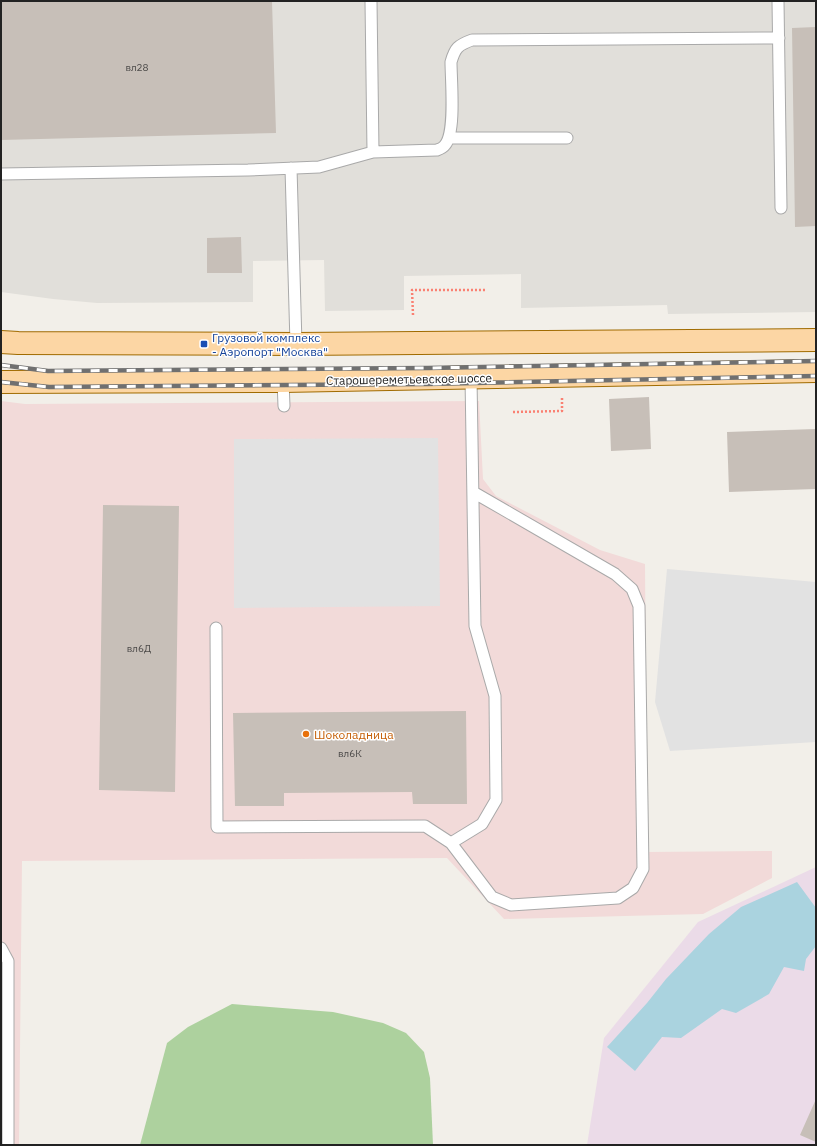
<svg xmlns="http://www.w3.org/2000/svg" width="817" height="1146" font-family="'IBM Plex Sans',sans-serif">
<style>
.commercial{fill:#f2dad9}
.industrial{fill:#ebdbe8}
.airport{fill:#e1dfda}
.forest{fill:#add19e}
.parking{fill:#e2e2e2}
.water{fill:#aad3df}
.building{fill:#c7bfb8}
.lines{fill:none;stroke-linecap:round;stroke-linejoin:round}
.service-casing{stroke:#a9a9a9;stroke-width:13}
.primary-casing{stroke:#a06b00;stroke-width:24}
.path{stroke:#fa8072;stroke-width:2.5;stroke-dasharray:2 2;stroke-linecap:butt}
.service{stroke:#fff;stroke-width:11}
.primary{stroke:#fcd6a4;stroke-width:22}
.rail-casing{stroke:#707070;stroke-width:4.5}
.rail{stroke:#fff;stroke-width:3;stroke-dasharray:9;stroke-linecap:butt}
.transit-dot{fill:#1a4fb4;stroke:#fff;stroke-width:1.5}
.food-dot{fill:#e8710a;stroke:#fff;stroke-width:1.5}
.labels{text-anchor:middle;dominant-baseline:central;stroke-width:3;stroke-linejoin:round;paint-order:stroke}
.number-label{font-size:10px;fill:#4b4948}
.transit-label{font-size:12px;fill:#164399;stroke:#fff;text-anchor:start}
.street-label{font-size:12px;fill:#222;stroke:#fff}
.food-label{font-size:12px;fill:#c56008;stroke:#fff;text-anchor:start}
</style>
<rect width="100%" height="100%" fill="#f2efe9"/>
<path class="commercial" d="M1,401L25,404L479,401L483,479L496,496L600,550L645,564L647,852L772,851V878L703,914L504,919L447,858L22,861L19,1145H1Z"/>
<path class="industrial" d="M816,867V1145H587L604,1038L698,922Z"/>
<path class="airport" d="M1,1H816V312L668,314L667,305L521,308V274L404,276V310L325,311L324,260L253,261V302L97,303L53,299L1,292Z"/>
<path class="forest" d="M232,1004L333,1012L383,1023L406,1033L424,1052L430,1078L433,1145H140L167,1043L188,1027Z"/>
<path class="parking" d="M438,438L440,606L234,608V439Z
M667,569L816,582V742L670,751L655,702Z"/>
<path class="water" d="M797,882L816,908V946L806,959L804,971L784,967L769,994L736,1013L722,1009L681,1038L662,1037L635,1071L607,1047L647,1003L666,979L709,934L741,907Z"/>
<path class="building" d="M1,1H272L276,133L1,140Z
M816,27V226L795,227L792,28Z
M241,237L242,273H207V238Z
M649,397L651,449L611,451L609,399Z
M816,429V489L729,492L727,432Z
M103,505L179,506L175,792L99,790Z
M466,711L467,804H413L412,792L284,793V806H235L233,713Z
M816,1099V1142L800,1135Z"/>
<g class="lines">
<defs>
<path id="service" d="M371,1L373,152
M778,1L781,208
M449,138H567
M291,168L296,344
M1,174L248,170L319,167L373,152L437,150C440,149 443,148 445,145C456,132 451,80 451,62C455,48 458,45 472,40L779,38
M283,381L284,406
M216,628L217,827L425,826L451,843L492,897L511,905L618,898L633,888L643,869L639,606L632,589L615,574L473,492
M451,843L482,824L496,800L495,696L475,626L471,378
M1,948L8,961V1145"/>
<path id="primary" d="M1,342L18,343L296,344L816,340
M1,382L283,381L816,371"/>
</defs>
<use href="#service" class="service-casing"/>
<use href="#primary" class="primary-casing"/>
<path class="path" d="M413,315L412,290H486
M513,412L562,411V397"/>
<use href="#service" class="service"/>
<use href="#primary" class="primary"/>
<defs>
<path id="rail" d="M1,365L48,371L428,368L816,361
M1,382L49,387L427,384L816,376"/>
</defs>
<use href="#rail" class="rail-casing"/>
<use href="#rail" class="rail"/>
</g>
<rect class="transit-dot" x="200" y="340" width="8" height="8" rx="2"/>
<circle class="food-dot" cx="306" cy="734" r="4"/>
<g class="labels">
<g class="number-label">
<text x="137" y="67">вл28</text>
<text x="139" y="648">вл6Д</text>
<text x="350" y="753">вл6К</text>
</g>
<g class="transit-label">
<text x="212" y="337">Грузовой комплекс<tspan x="212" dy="14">- Аэропорт "Москва"</tspan></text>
</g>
<g class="street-label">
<text transform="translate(409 379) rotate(-1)">Старошереметьевское шоссе</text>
</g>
<g class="food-label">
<text x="314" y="734">Шоколадница</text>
</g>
</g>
<rect width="817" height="1146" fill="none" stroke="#222222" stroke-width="4"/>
</svg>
